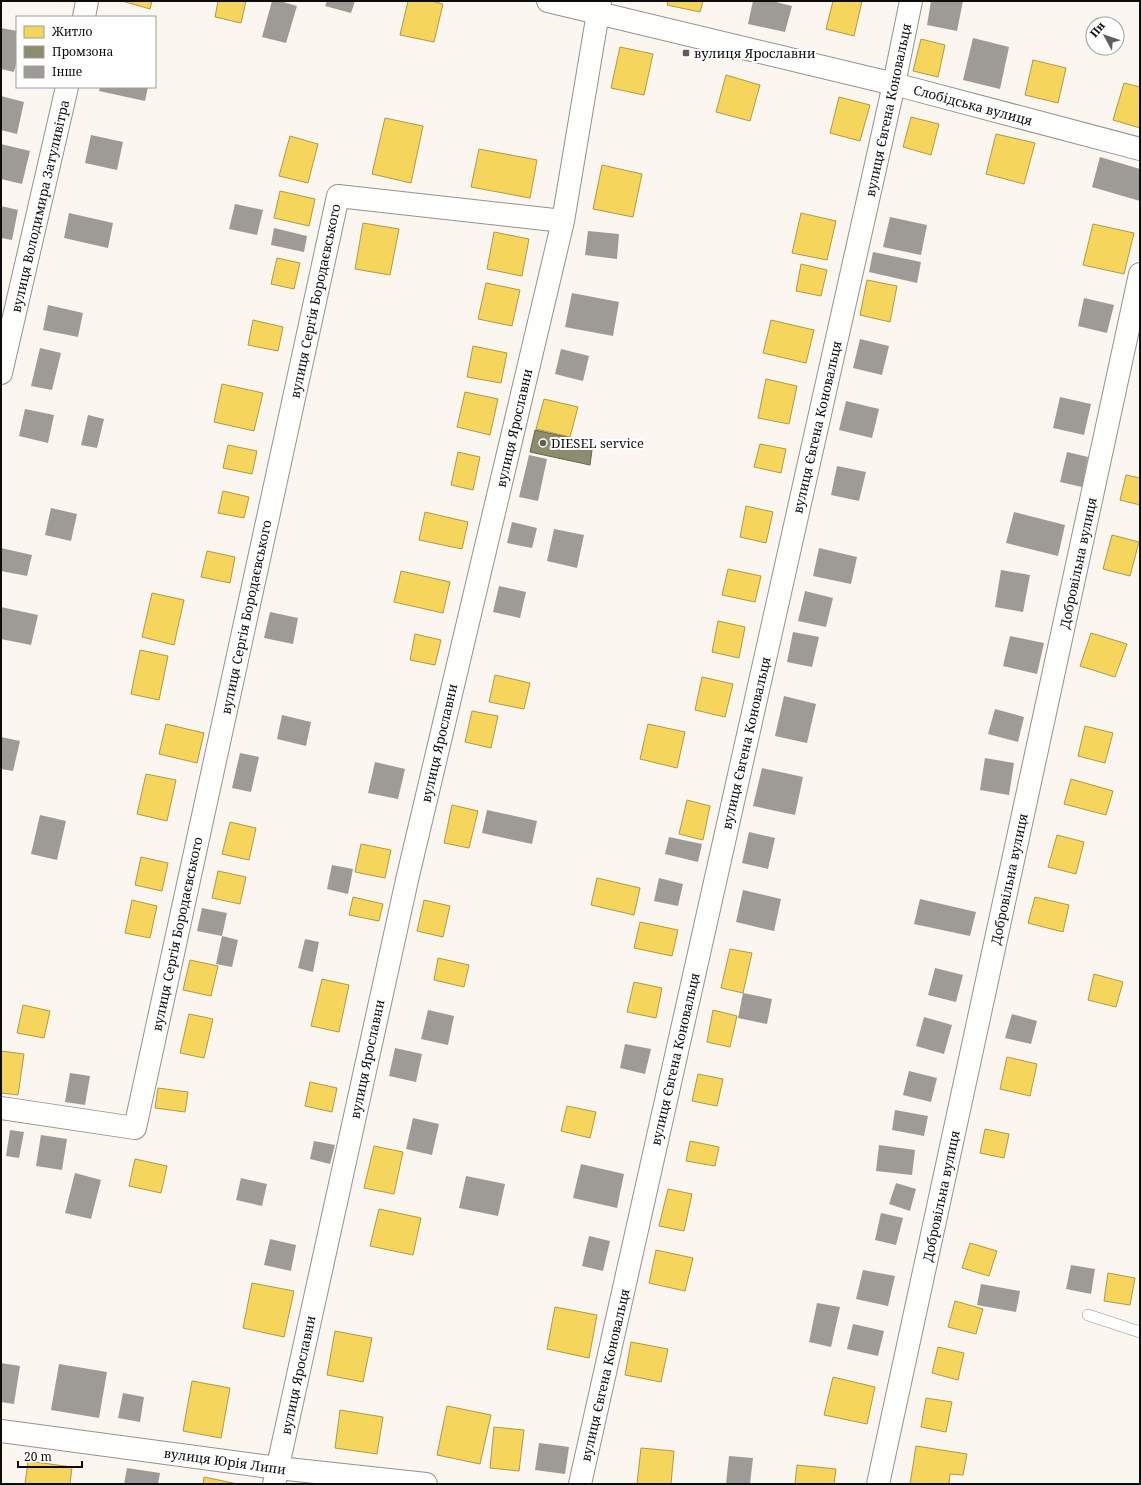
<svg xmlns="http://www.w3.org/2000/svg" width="1141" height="1485" font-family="'Noto Serif',serif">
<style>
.homes{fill:#f6d55c;stroke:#b09944}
.industry{fill:#8c8c6e;stroke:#666651}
.building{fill:#9e9a96}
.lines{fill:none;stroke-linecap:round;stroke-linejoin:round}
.lane-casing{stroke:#94928f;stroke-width:12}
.street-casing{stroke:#94928f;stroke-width:24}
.lane{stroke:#fefefd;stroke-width:11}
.street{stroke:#fefefd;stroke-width:22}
.poi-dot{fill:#605e5c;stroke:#fff;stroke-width:1.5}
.labels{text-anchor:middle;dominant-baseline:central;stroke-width:4;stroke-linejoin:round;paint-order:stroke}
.poi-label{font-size:13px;fill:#0c0c0c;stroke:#fff;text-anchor:start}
.street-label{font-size:13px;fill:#0c0c0c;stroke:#fff}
</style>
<rect width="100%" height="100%" fill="#fbf7f0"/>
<path class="homes" d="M122,1H152L150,9Z
M218,1H246L241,23L215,17Z
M408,1H431L443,4L434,42L400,35Z
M668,1H703L700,12L667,5Z
M833,1H862L854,36L826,29Z
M921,39L945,45L938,77L913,71Z
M620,47L653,54L644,95L611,88Z
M1033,60L1066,68L1058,103L1025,95Z
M726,75L760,85L750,121L716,112Z
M1124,83L1140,87V128L1113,120Z
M839,97L870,105L860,141L830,133Z
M911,117L939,124L931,155L903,147Z
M385,118L423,126L411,183L372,174Z
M996,134L1035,143L1024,184L986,174Z
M290,136L318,144L308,183L279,176Z
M479,149L537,160L530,198L471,187Z
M602,165L642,174L633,217L593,209Z
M280,191L315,199L309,226L274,218Z
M801,213L836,221L827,260L792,253Z
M363,223L399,229L390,275L355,269Z
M1093,224L1134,233L1124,274L1083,265Z
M494,232L529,239L522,276L487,269Z
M277,258L300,263L294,289L271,284Z
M801,264L827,270L821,296L796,291Z
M867,280L897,286L890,322L860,315Z
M486,283L520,290L512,326L478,319Z
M253,320L283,327L278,351L248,345Z
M771,320L814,330L806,363L763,353Z
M473,346L507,353L501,383L467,377Z
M766,379L797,386L789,424L758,418Z
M222,384L263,393L254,431L214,422Z
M465,392L498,399L490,435L457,427Z
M544,399L578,407L570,437L536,429Z
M760,444L786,449L781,473L754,467Z
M228,445L257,451L252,474L223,468Z
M458,452L480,457L473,490L451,485Z
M1126,475L1140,478V505L1120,500Z
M223,491L249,497L244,518L218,513Z
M746,506L773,512L766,543L740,537Z
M425,512L468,522L462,549L419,540Z
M1112,535L1139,542L1130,576L1103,569Z
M207,551L235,557L230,583L201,577Z
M728,569L761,576L755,602L722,595Z
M401,571L450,582L443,613L394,602Z
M152,593L184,600L174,645L142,637Z
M718,621L745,627L739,658L712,652Z
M1091,633L1127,644L1115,677L1080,666Z
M415,634L441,640L435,665L410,660Z
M140,650L168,656L159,700L131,694Z
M495,675L530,683L524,709L489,702Z
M702,677L733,684L725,717L695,710Z
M472,711L498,716L491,748L465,742Z
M166,724L204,733L197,763L159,754Z
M648,724L685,732L677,768L640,759Z
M1085,726L1113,733L1105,763L1078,756Z
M146,774L176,780L167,821L137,814Z
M1071,779L1113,791L1106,815L1064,804Z
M687,800L710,806L703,840L679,834Z
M452,805L478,811L469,848L444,843Z
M230,822L256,828L249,860L222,854Z
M1057,835L1084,842L1076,874L1048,867Z
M361,844L391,850L385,878L355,872Z
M141,857L168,863L162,891L135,885Z
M218,871L246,877L240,904L212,898Z
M597,878L640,888L634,915L591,905Z
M353,897L383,904L379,921L349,915Z
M1035,897L1069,905L1063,932L1028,923Z
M132,900L157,906L150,938L125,933Z
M424,900L450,906L443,937L417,931Z
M640,922L678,930L672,956L634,948Z
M730,949L752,953L743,993L721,988Z
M438,958L469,965L464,987L434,980Z
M190,960L218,966L211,996L183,990Z
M1094,974L1123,982L1116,1007L1088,1000Z
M322,979L349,985L339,1032L311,1026Z
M634,982L662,988L656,1018L627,1012Z
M23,1005L50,1011L44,1038L17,1033Z
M713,1010L737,1016L730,1047L707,1042Z
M189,1014L213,1019L204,1058L180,1053Z
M1,1051L24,1054L18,1095L1,1093Z
M1007,1057L1037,1064L1030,1096L1000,1089Z
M698,1074L723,1079L717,1106L692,1101Z
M310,1082L337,1088L332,1112L305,1106Z
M158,1088L188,1092L185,1112L155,1108Z
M567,1106L596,1112L590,1138L561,1131Z
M985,1129L1009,1134L1004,1158L980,1153Z
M690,1141L719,1147L715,1166L686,1161Z
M374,1146L403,1152L394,1194L364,1188Z
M135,1159L167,1166L161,1193L129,1186Z
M668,1189L692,1194L684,1231L659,1226Z
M379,1209L421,1218L413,1255L370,1246Z
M970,1243L997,1251L989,1276L962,1268Z
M656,1250L693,1258L685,1291L649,1283Z
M1108,1273L1135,1278L1130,1305L1104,1301Z
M252,1283L294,1291L284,1337L243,1328Z
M955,1301L983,1309L976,1334L948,1327Z
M555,1307L597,1315L589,1358L547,1349Z
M335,1331L372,1338L363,1382L327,1375Z
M631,1342L668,1349L661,1382L625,1375Z
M938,1347L964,1353L958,1380L932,1373Z
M833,1377L875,1387L867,1424L824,1415Z
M192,1381L230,1388L221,1438L183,1431Z
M926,1398L952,1402L946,1432L921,1427Z
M447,1406L491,1415L480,1464L437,1455Z
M340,1410L383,1417L377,1454L335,1448Z
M494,1427L524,1430L519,1471L490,1468Z
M916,1446L967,1454L963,1475L950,1474L949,1484H910Z
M641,1448L674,1451L671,1484H637Z
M28,1461L72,1467L70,1484H25Z
M797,1465L836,1469L834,1484H795Z
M204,1477L238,1484H203Z"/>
<path class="industry" d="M535,430L593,443L590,465L530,452Z"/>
<path class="building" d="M272,1H280L297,6L286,43L262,37Z
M327,1H355L351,13L325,6Z
M753,1H772L792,6L785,32L748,24Z
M931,1H963L957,31L927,25Z
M1,28L17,31V59L14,72L1,69Z
M973,38L1009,47L1000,89L963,80Z
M100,87H148L145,101L99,91Z
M1,96L24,102L17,134L1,130Z
M91,135L123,142L117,170L85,163Z
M1,144L30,151L22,184L1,179Z
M1100,157L1140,169V201L1092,187Z
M235,204L263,210L257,235L229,229Z
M1,206L18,210L12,240L1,238Z
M69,213L113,223L108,248L64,238Z
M890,217L927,225L921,255L883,247Z
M274,228L307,236L304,252L271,245Z
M588,231L619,234L617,259L585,255Z
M873,252L921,262L917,283L869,272Z
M572,293L619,302L613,336L565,327Z
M1084,298L1114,305L1107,333L1078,326Z
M48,305L83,313L78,337L43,330Z
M860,339L889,346L882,375L853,368Z
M40,348L61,353L52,390L31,386Z
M561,349L589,356L583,381L555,374Z
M1060,397L1091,404L1084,435L1053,428Z
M846,401L879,409L872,438L839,430Z
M25,409L54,415L48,443L19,436Z
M88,415L104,419L97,448L81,445Z
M1067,452L1088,457L1082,487L1060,482Z
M529,455L547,459L538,501L519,497Z
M837,466L866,472L859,501L831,495Z
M51,508L77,514L71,541L45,535Z
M1014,512L1065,525L1058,556L1006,543Z
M512,522L537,528L532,548L507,543Z
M554,529L584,535L577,568L547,561Z
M1,548L32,555L27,576L1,571Z
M819,548L857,557L851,584L813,576Z
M1001,570L1030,575L1023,612L995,607Z
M499,586L526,592L520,618L493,612Z
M805,591L833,598L826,627L798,621Z
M1,607L38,615L31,645L1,639Z
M270,612L298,618L293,644L264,638Z
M793,632L819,637L812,667L787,662Z
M1010,636L1044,643L1037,674L1003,666Z
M784,696L816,704L807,743L775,736Z
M995,709L1024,717L1018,742L988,734Z
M282,715L311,722L306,746L277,739Z
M1,737L20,741L13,771L1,769Z
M240,753L259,757L251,792L232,788Z
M985,758L1014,763L1009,795L980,790Z
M375,762L405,769L398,799L368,793Z
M762,768L803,777L795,815L753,806Z
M487,810L537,821L532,844L482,833Z
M40,815L66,821L57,860L31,854Z
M749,832L775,838L768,869L742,863Z
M669,837L702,844L698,862L665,854Z
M332,865L353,869L348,894L327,889Z
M659,878L683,884L678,906L654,901Z
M743,890L781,899L774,931L736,922Z
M920,899L976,912L970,936L914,924Z
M202,908L227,913L222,936L197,931Z
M222,936L238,940L232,967L216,964Z
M305,939L319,942L313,972L298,968Z
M935,968L963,975L956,1002L928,995Z
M743,993L772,999L767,1024L738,1018Z
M428,1010L454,1016L448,1045L421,1039Z
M1012,1014L1037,1021L1031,1044L1005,1038Z
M924,1017L952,1025L944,1054L916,1046Z
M625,1044L651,1049L645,1074L620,1068Z
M395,1048L422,1054L416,1082L389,1076Z
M909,1071L937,1078L931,1102L903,1095Z
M70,1073L90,1076L85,1105L65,1102Z
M895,1110L928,1116L924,1136L892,1130Z
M413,1118L439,1124L432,1155L406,1149Z
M10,1130L24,1132L19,1158L6,1156Z
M41,1135L67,1139L62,1170L36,1166Z
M314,1141L335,1145L330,1164L310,1159Z
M879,1145L915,1150L912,1175L876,1171Z
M581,1164L624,1174L617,1208L573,1198Z
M75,1173L101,1180L91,1219L65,1213Z
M466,1176L505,1184L498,1216L459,1208Z
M241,1178L267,1184L262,1206L236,1200Z
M896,1183L916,1189L910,1211L889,1204Z
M881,1213L903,1218L896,1245L875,1240Z
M589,1236L610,1241L603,1271L582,1266Z
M270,1239L296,1245L291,1271L264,1265Z
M1071,1265L1095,1269L1091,1294L1066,1289Z
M863,1270L895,1276L888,1306L856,1299Z
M981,1284L1020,1291L1016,1312L977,1305Z
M817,1303L840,1307L831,1347L809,1342Z
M853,1324L884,1331L878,1356L847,1349Z
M1,1363L20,1366L14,1404L1,1402Z
M59,1364L107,1372L99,1418L51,1410Z
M123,1393L144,1397L140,1422L118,1418Z
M539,1443L569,1447L565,1474L535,1470Z
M729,1456L753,1458L750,1484H726Z
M127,1468L160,1473L158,1484H124Z"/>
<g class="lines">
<defs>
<path id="lane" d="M1088,1315L1140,1332"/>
<path id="street" d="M548,1L894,84L1140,149
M84,17L87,1
M1,373L67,87
M1,1108L135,1128L338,196L563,221
M1,1431L278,1468L426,1484
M274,1484L407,880L563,221L600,1
M580,1484L894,84L911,1
M878,1484L1140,274"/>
</defs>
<use href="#lane" class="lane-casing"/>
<use href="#street" class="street-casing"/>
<use href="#lane" class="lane"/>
<use href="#street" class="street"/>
</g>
<g class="poi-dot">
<rect x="682" y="49" width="8" height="8" rx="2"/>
<circle cx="543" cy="443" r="4"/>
</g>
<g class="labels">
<g class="poi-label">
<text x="694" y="53">вулиця Ярославни</text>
<text x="551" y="443">DIESEL service</text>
</g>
<g class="street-label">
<text transform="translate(973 105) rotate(15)">Слобідська вулиця</text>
<text transform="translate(888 110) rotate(-78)">вулиця Євгена Коновальця</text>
<text transform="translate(40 206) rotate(-77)">вулиця Володимира Затуливітра</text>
<text transform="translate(315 301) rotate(-78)">вулиця Сергія Бородаєвського</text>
<text transform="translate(817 427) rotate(-77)">вулиця Євгена Коновальця</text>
<text transform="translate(514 428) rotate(-77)">вулиця Ярославни</text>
<text transform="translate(1078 563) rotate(-78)">Добровільна вулиця</text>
<text transform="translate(246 617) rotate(-78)">вулиця Сергія Бородаєвського</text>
<text transform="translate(439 743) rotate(-77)">вулиця Ярославни</text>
<text transform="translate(746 743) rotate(-77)">вулиця Євгена Коновальця</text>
<text transform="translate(1009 879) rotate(-78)">Добровільна вулиця</text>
<text transform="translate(177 934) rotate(-78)">вулиця Сергія Бородаєвського</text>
<text transform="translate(367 1059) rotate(-78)">вулиця Ярославни</text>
<text transform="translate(675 1059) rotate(-77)">вулиця Євгена Коновальця</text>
<text transform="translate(941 1196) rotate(-78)">Добровільна вулиця</text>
<text transform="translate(298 1375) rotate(-78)">вулиця Ярославни</text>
<text transform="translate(605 1375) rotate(-77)">вулиця Євгена Коновальця</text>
<text transform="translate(225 1461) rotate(8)">вулиця Юрія Липи</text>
</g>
</g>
<rect width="1141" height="1485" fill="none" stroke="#0c0c0c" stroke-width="4"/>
<rect x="16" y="16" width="140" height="72" fill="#ffffff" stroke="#9e9e9e"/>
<rect x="24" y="26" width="20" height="12" fill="#f6d55c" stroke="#9e9e9e"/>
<text x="52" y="36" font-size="12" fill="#0c0c0c">Житло</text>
<rect x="24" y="46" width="20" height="12" fill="#8c8c6e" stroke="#9e9e9e"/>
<text x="52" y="56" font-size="12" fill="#0c0c0c">Промзона</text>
<rect x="24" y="66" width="20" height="12" fill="#9e9a96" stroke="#9e9e9e"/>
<text x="52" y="76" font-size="12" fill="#0c0c0c">Інше</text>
<g transform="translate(1105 36) rotate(310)"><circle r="19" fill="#ffffff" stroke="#9e9e9e"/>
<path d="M0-3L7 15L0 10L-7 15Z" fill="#605e5c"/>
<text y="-6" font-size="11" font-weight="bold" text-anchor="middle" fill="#0c0c0c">Пн</text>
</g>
<path d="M18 1461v6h64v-6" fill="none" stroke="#0c0c0c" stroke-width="2"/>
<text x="24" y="1461" font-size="12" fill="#0c0c0c" stroke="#ffffff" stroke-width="3" paint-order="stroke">20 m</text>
</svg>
